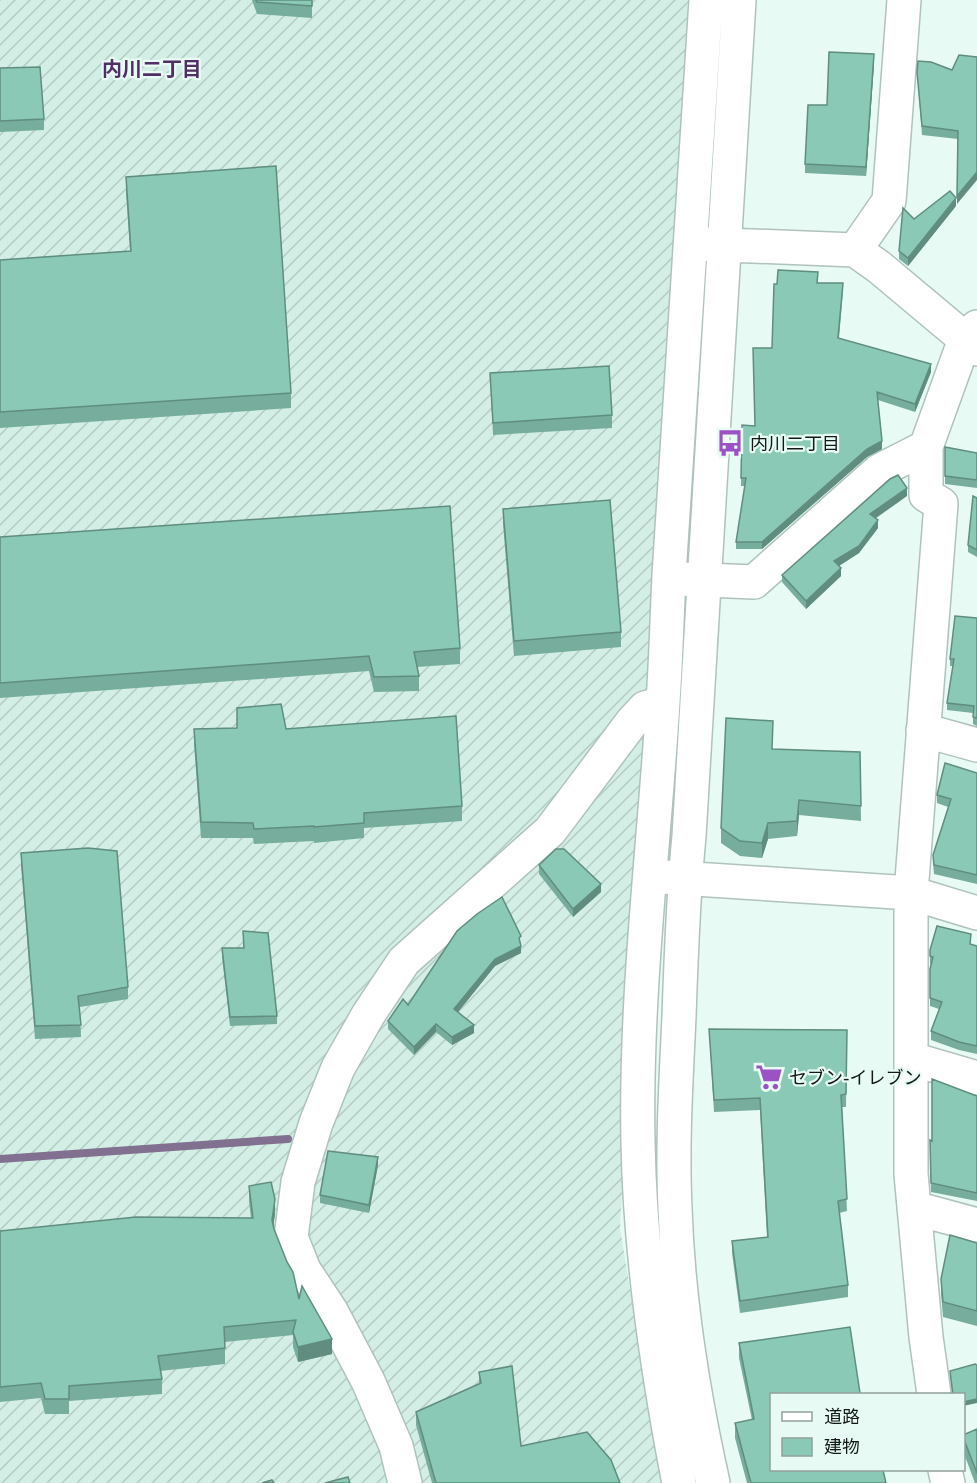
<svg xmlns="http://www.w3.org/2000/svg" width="977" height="1483" font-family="'DejaVu Sans','Noto Sans JP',sans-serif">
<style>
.industrial{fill:url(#industrial-furrows)}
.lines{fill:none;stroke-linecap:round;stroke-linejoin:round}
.stream{stroke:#817090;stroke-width:8}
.minor-casing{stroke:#afc2bb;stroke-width:36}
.minor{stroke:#fff;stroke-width:33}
.wall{fill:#76ad9c}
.shaded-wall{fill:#608d7f}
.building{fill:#89c9b5;stroke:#608d7f;stroke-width:1.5}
.labels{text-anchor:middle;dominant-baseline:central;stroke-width:4.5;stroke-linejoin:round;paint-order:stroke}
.poi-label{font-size:18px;fill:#121816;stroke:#e7fbf4;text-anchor:start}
.neighbourhood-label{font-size:20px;font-weight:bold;fill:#512e66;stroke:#e7fbf4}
</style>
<defs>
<pattern id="industrial-furrows" width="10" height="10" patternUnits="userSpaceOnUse" patternTransform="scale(1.5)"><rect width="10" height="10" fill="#d3efe5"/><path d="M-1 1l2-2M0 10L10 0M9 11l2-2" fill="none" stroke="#b4ccc4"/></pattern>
</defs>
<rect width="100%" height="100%" fill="#e7fbf4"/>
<path class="industrial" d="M0,0H688L620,1228L650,1413L665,1483H0Z"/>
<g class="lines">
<path class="stream" d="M0,1159L288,1139"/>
<defs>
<path id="minor" d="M702,244L855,250L879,267L977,349
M855,250L889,201L904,0
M682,579L754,582L879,471L926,447
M923,730L977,745
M663,877L911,893L977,913
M912,1059L977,1078
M914,1208L977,1225
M934,1394L926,1337L911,1174V893L941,504L926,495V447L965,339L977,327
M945,1470L948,1483
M405,1483L396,1446L368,1381L331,1311L304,1270L291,1237L298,1182L316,1123L338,1068L368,1015L404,961L550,831L632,722L645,708L663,703
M679,1483C657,1371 640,1256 638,1142C635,995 654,848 663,702C666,659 667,617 669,575C681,383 694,192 706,0
M713,1483C693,1393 678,1301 675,1208C672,1145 676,1081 679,1017C681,957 683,896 689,836L739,0"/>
</defs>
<use href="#minor" class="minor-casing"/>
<use href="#minor" class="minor"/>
</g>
<path class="wall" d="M252,0H312V18L257,14Z
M959,55L957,204L958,139L922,135L917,72L952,70Z
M874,63L866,176L805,173V164L827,105Z
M0,68L44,119V130L0,132Z
M126,177L291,393V408L0,428V260L130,251L126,193Z
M956,206L908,266L899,259V251Z
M818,283L843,291L839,338L931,372L915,412L878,400L882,449L867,457L762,549H736V542L745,486H741L742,425L755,426L772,348Z
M490,373L612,415V428L493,435Z
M945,447L977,453V488L945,484Z
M907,496L876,518L878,528L859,553L839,566L841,576L806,609L782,582V575Z
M977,498V557L968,552V545Z
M503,509L621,632V647L514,656L503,524Z
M0,537L460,648V664L417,667L419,676V691L374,692L369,671L0,698Z
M977,618V726L973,724V713L947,710V703L953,666H950V659Z
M237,708L462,806V821L364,828V838L314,843V841L254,844L253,838H201L194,744V729L237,728Z
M772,749L860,752L861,821L799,815L797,836L768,839L762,858L740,856L721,843V828Z
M977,773V884L934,874L933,863V855L948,807L937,803V795Z
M21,853L128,987V999L80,1007L81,1037L35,1039L21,865Z
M539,865L601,892L573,917L539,874Z
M521,944V953L495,966L458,1012L474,1033L452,1045L436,1032L414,1055L388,1029V1021L408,1005Z
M971,944L977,946V1054L959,1050L931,1040V1031L939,1009L930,1006V969L931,964H930V950Z
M222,948L277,1016V1024L230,1026L222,957Z
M709,1029L847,1030L846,1107H842L847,1211L839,1213L848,1285V1297L740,1313L732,1253V1241L767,1237L760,1110L714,1112Z
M977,1096V1201L931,1192L930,1140L932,1141Z
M378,1165L369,1213L320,1203V1195Z
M249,1186L275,1214L273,1227L299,1299L332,1354L298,1362L293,1347V1335L225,1342V1364L160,1371L162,1379V1394L69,1401V1414H45L41,1398L0,1402V1231L251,1218L249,1201Z
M977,1243V1326L943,1317L941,1294V1279Z
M739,1343L860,1393L886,1483H747L735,1438V1423L752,1420L739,1358Z
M479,1372L521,1446L620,1483H432L416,1425V1412L479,1384Z
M977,1429V1483H975L963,1451V1435Z"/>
<path class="shaded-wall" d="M874,54V63L866,176V167Z
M977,172V180L957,204V196Z
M956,198V206L908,266V258Z
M931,364V372L915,412V404Z
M882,441V449L867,457L762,549V542L867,449Z
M907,488V496L870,522V514Z
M878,520V528L859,553L834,569V561Z
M841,568V576L806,609V601Z
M799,800V815L797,836V821Z
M768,823V839L762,858V843Z
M601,884V892L573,917V909Z
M521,946V953L495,966L454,1017V1009L495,959Z
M436,1024V1032L414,1055V1047Z
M474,1025V1033L452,1045V1037Z
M378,1157V1165L369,1213V1205Z
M275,1199V1214L272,1235V1220Z
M332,1339V1354L298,1362V1347Z
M977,1399V1403L963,1406V1402Z"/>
<path class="building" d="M256,0H312V6L257,2Z
M829,52L874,54L866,167L805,164L808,105H827Z
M959,55L977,57V172L957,196L958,131L922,126L917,72L918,61L931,62L952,70Z
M40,67L44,119L0,121V68Z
M276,166L291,393L0,412V260L131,251L126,177Z
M950,191L956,198L908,258L899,251L903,208L914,219Z
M778,270L818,272L817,283H843L838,338L931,364L915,404L877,392L882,441L867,449L762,542H736L746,478H741L742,425L755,426L753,348H772L774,284H777Z
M609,366L612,415L493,423L490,373Z
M945,447L977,453V480L945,476Z
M898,475L907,488L870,514L878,520L859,546L834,561L841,568L806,601L782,575L890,479Z
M973,496L977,498V550L968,545Z
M610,500L621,632L514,641L503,509Z
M450,506L460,648L414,652L419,676L374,677L369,656L0,683V537Z
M955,616L977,618V718L973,717L974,706L947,703L954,659H950Z
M281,704L286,729L456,716L462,806L364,813V823L314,827V826L254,829L253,823L201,822L194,729L237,728V708Z
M726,718L773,721L772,749L860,752L861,806L799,800L797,821L768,823L762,843L740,841L721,828Z
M945,763L977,773V875L934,865L933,855L951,799L937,795Z
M88,848L117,851L128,987L78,996L81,1025L35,1026L21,853Z
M556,849H564L601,884L573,909L539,865Z
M502,897L521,936L519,938L521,946L495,959L454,1009L474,1025L452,1037L436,1024L414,1047L388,1021L403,999L408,1005L457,931L477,914Z
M937,926L971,934L970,944L977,946V1046L959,1042L931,1031L942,1002L930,998V969L933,957L930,956V950Z
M243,931L268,933L277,1016L230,1017L222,948H244Z
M709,1029L847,1030L846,1094L841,1095L847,1199L838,1201L848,1285L740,1301L732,1241L768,1237L760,1098L714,1100Z
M932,1079L977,1096V1193L931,1183L930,1140L932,1141Z
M328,1151L378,1157L369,1205L320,1195Z
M271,1182L275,1199L272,1220L274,1229L287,1262L293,1272L299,1299L302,1286L332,1339L298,1347L293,1332L296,1320L224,1327L225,1348L158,1356L162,1379L69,1386V1399H45L41,1383L0,1387V1231L136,1217L253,1218L249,1186Z
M950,1235L977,1243V1311L943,1302L941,1279Z
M850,1327L860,1393L862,1395H771V1470H883L886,1483H751L735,1423L754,1419L739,1343Z
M975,1364L977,1365V1399L963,1402V1395H953L950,1371Z
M512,1366L521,1446L587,1432L611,1460L620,1483H436L416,1412L481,1383L479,1372Z
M977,1429V1473L963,1437V1435Z
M348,1477L350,1483H325Z
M272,1480L274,1483H262Z"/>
<defs>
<symbol id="bus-bare" viewBox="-9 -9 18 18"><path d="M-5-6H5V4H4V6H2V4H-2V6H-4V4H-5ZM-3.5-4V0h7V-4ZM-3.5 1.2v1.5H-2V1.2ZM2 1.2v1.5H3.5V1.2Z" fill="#9b52c5" stroke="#e7fbf4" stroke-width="2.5" paint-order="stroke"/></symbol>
<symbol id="supermarket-bare" viewBox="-9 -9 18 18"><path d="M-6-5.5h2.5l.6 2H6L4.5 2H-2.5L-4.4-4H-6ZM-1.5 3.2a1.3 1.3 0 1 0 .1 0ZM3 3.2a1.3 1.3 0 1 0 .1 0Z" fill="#9b52c5" stroke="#e7fbf4" stroke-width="2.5" paint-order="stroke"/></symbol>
</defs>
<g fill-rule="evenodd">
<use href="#bus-bare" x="711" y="424" width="38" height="38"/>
<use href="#supermarket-bare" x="750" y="1058" width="38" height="38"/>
</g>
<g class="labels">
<g class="poi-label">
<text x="750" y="443">内川二丁目</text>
<text x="789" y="1077">セブン-イレブン</text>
</g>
<g class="neighbourhood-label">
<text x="152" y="69">内川二丁目</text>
</g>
</g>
<rect x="770" y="1393" width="195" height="78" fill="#e7fbf4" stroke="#92a09b" stroke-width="1.5"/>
<rect x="782" y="1412" width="30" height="9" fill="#ffffff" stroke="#92a09b" stroke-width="1.5"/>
<text x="824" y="1423" font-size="18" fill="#121816">道路</text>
<rect x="782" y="1438" width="30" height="18" fill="#89c9b5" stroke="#92a09b" stroke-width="1.5"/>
<text x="824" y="1453" font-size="18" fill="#121816">建物</text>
</svg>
